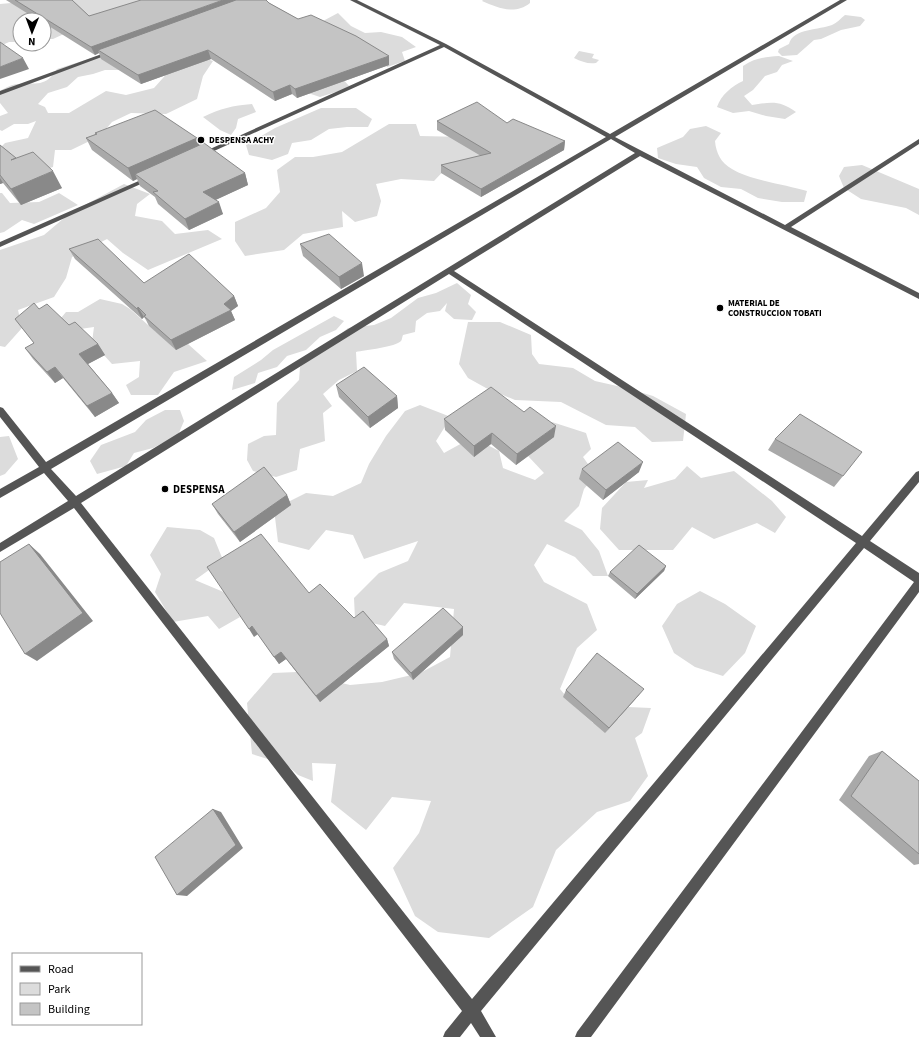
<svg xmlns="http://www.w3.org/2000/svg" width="919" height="1037" font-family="'Source Sans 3',sans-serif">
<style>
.green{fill:#dcdcdc}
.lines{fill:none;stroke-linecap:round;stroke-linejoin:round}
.minor{fill:#555;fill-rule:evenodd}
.wall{fill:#a9a9a9}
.shaded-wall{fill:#898989}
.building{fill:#c4c4c4;stroke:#898989}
.poi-dot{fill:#000;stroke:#fff;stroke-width:1.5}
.labels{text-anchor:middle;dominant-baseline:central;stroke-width:3;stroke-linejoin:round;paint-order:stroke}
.far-poi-label{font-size:9px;font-weight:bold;fill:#000;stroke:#fff;text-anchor:start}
.poi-label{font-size:11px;font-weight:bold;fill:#000;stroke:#fff;text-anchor:start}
</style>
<rect width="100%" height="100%" fill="#fff"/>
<path class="green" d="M45,0H149L118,9L53,39H44V20H20V42H9L0,46V4Z
M483,0H530V3C515,15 498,8 482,1Z
M338,13L351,26L365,33L381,32L402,37L416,47L402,52L405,61L387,67L373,52L323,21Z
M845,15L861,17L865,20L860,26L841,30L821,39L814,40L797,55L782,56L778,52L779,49L789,44C793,28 820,30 832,25C837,23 841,18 845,15Z
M579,51L594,54L592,58L599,60L596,63C588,64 582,62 574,58Z
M101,55L122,70H105L93,74L78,77L67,87L48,93L38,104L45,107L48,113H69L106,91L126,95L154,88L171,69L197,56L213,61L203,76L197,99L166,114L131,113L112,122L100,136L71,150H55L53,167L22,177L0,148L5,143L28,138L36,121L28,124H14L2,131L0,130V116L8,113L0,103V91C5,88 12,84 18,84C37,82 45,88 57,69Z
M779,56L793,61L782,65L777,72L765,76L753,90L744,96L752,105C772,102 779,100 796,112L785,119L766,116L749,111L733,113L717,107C721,95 732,86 743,81V66C755,58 765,57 779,56Z
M341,77L349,86L339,91L320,97L305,92Z
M252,104L256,112L238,119L236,128L231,135L220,130L203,117C221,108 232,106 252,104Z
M321,108H356L372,119L368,127H347L329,129L311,140L292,143L288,154L272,160L249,155L246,145L275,128Z
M389,124H416L420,136L466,137L489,155L451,163L434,181L401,179L376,184L381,201L377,216L355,222L342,211L343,227L303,234L284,250L245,256L235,241V222L266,208L280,192L277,170L295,157H313L342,152Z
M706,126L721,133L715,141C716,153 721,163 732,169C749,180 787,185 807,191L804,202H782L758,198L741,189L721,187L704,178L697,167L676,164L658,158L657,148L683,137L690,129Z
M862,165L919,189V215L906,208L861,199L844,188L839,176L844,167Z
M124,184L150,194L137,204L135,216L162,221L175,234L208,230L222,239L148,270L123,253L107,239L72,257L66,278L54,297L18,310L22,328L5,347L0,346V250L44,235L70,213Z
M0,193H2L10,203L39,202L59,193L78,205L34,224L22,220L4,232L0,233Z
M457,283L471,295L468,304L476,312L472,320L454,319L445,311L447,303L440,311L427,313L416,321L415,332L403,335C402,337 402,340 401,341C396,347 365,350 356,352L357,371L339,380L323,394L332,406L323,413L325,441L300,449L297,470L276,477L253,471L247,460L248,444L264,436L276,435L277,403L299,380L300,367L348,328L374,325L391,318L418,298L436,293Z
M100,299L122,304L130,309L156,332L188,344L207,361L174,372L158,395H131L126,385L139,377L140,361L112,364L92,342L94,327L73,330L56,324L66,312H78Z
M334,316L344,321L336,330L320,337L306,350L287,356L277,367L258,373L255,383L232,390L234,377L261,360L273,350Z
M468,322H500L531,335L532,354L539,364L573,368L595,381L626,388L653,396L686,414L683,441L652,442L635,427L606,425L561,402L515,400L486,388L468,378L459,364Z
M420,405L451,417L436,441L444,453L464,442L476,439L499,451L503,468L535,480L544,473L528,456L530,438L552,422L586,433L591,449L583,457L588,464L592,479L584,489L579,506L564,521L582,530L599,551L608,576H593L575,557L547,544L534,565L544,582L587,604L597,630L577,648L560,689L575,707L593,723L618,719L628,707L651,708L642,733L635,738L648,776L630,801L597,812L556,850L533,907L489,938L438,932L415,916L393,868L419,833L431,801L392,797L366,830L331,802L336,764L312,763L313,781L298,775L287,765L252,754L247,703L273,673L297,672L350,685L382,682L420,673L450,657L454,609L404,603L385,626L355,619L354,598L379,573L408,561L418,541L364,559L353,535L326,530L309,550L278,542L274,509L306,493L333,496L361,483L369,464L386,436L405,411Z
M165,410H180L184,421L178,435L153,448L134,453L126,466L97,474L90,461L101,445L135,432L146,420Z
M9,436L18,459L5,474L0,476V437Z
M687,466L701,478L734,471L772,501L786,517L775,533L757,523L714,539L692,527L673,550H619L600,529L602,508L626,482L648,480L644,488L675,479Z
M167,527L200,530L214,538L223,560L195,580L226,593L240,617L219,629L208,616L173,622L155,592L161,574L150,555Z
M700,591L725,604L756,626L745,653L723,676L695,667L674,653L662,626L677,604Z"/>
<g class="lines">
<path class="minor" d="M350,0H357L446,44L610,134L840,0H847L615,137L785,225L919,139V144L791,227L919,293V299L640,156L454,271L862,536L916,472L919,471V482L870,541L919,573V592L591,1037H575L577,1032L914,582L864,548L481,1011L496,1037H480L471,1023L460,1037H443L445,1032L462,1011L74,508L0,552V543L68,501L44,473L0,498V489L39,467L0,417V407L3,408L46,462L606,137L444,47L203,156H199V154L440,45ZM611,139L635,153L76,496L51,469ZM449,274L856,543L472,999L81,503Z
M110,51L115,52L0,95V91Z
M150,176L152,177V179L0,247V242Z"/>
</g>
<path class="wall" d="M6,0H72L89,16L269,3L298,19L389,65L297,98L292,94L275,101L211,59L141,84L101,59L99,53L95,55L44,23V20H38Z
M437,121L507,123L565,141L564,150L481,197L441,173V165L481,156L437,130Z
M95,133L197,138L199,145L245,173L248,185L215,200L223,214L189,230L158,204L155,197L140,186L137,179L133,181L92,150L86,138L96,134Z
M0,145L16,158L62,188L21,205L3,183L0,184Z
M300,244L364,276L341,289L303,256Z
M69,249L144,283L234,296L238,306L231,311L235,320L176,350L149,326L146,320L144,317L142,319L75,259Z
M39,309L69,325L98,344L105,355L88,364L112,393L119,403L95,417L63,378L55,383L33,359L25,348L34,343L15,319Z
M336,385L397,396L398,408L370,428L339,397Z
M444,419L554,437L516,465L491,444L474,457L445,430Z
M775,439L843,476L834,487L768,450Z
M582,469L639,472L603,500L579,479Z
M287,495L291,505L240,542L218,514L212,504Z
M666,566L664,571L635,599L608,576L610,572Z
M309,593L354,618L387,639L389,646L320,702L286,659L279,664L258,634L254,637Z
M463,635L413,680L394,659L392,652Z
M566,690L639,695L605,733L563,697Z
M882,751L919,781V864L914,865L839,800L869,756Z"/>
<path class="shaded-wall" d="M223,0H246L98,50L99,53L95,55L91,47Z
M208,50L211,59L141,84L138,75Z
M389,56V65L297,98L295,89Z
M23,58L29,69L0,79V67Z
M290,85L292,94L275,101L273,92Z
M197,138L201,150L135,174L137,179L133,181L128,168Z
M565,141L564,150L481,197V189Z
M53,171L62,188L21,205L11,189Z
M245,173L248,185L207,204L203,192Z
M0,178L3,183L0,184Z
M219,202L223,214L189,230L185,219Z
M362,263L364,276L341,289L339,277Z
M234,296L238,306L231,311L235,320L176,350L171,340L224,304Z
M138,307L144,317L142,319L137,309Z
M98,344L105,355L86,365L79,354Z
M55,367L63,378L55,383L47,372Z
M112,393L119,403L95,417L87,406Z
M397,396L398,408L370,428L368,417Z
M556,426L554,437L516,465L517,454Z
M492,433L491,444L474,457V446Z
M643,462L639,472L603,500L606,490Z
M287,495L291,505L240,542L234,532Z
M29,544L40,554L93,621L37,661L25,654Z
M666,566L664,571L635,599L637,594Z
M252,626L258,634L254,637L249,629Z
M463,627V635L413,680L411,673Z
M387,639L389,646L320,702L316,696Z
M281,652L286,659L279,664L274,657Z
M644,689L639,695L605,733L609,728Z
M213,809L221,812L243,848L187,896L177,895Z"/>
<path class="building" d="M15,0H72L89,16L141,0H223L91,47Z
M236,0H266L269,3L298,19L311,15L356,36L389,56L295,89L290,85L273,92L208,50L138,75L98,50Z
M0,42L23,58L0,67Z
M477,102L507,123L513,119L565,141L481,189L441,165L491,153L437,121Z
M155,110L197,138L128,168L86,138L97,134L95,133Z
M204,143L245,173L203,192L219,202L185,219L153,192L158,191L135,174Z
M0,145L16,158L11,160L33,152L53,171L11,189L0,175Z
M329,234L362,263L339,277L300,244Z
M98,239L144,283L189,254L234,296L224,304L231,310L171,340L144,316L146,315L138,307L137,309L69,249Z
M34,303L39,309L47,304L69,325L75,322L98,344L79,354L112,393L87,406L55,367L47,372L25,348L34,343L15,319Z
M364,367L397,396L368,417L336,385Z
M491,387L524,412L530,407L556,426L517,454L492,433L474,446L444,419Z
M800,414L862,452L843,476L775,439Z
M618,442L643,462L606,490L582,469Z
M264,467L287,495L234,532L212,504Z
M261,534L309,593L320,584L354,618L363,611L387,639L316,696L281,652L274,657L252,626L249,629L207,567Z
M29,544L83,613L25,654L0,613V562Z
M639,545L666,566L637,594L610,572Z
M443,608L463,627L411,673L392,652Z
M597,653L644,689L609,728L566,690Z
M882,751L919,781V854L851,796Z
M213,809L236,845L177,895L155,857Z"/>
<g class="poi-dot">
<circle cx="201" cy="140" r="4"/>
<circle cx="720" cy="308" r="4"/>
<circle cx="165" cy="489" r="4"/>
</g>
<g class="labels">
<g class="far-poi-label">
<text x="209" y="140">DESPENSA ACHY</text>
<text x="728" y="303">MATERIAL DE<tspan x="728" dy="10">CONSTRUCCION TOBATI</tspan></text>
</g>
<g class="poi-label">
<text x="173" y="489">DESPENSA</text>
</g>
</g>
<rect x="12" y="953" width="130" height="72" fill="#ffffff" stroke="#999999"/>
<rect x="20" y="966" width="20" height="6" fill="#555555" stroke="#999999"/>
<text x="48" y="973" font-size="12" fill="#000000">Road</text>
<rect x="20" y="983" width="20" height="12" fill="#dcdcdc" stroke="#999999"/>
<text x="48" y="993" font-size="12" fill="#000000">Park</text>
<rect x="20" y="1003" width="20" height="12" fill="#c4c4c4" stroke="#999999"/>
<text x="48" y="1013" font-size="12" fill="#000000">Building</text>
<g transform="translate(32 32) rotate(181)"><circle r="19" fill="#ffffff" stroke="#999999"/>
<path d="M0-3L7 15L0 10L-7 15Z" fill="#000000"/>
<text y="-6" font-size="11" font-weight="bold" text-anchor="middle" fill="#000000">N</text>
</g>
</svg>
